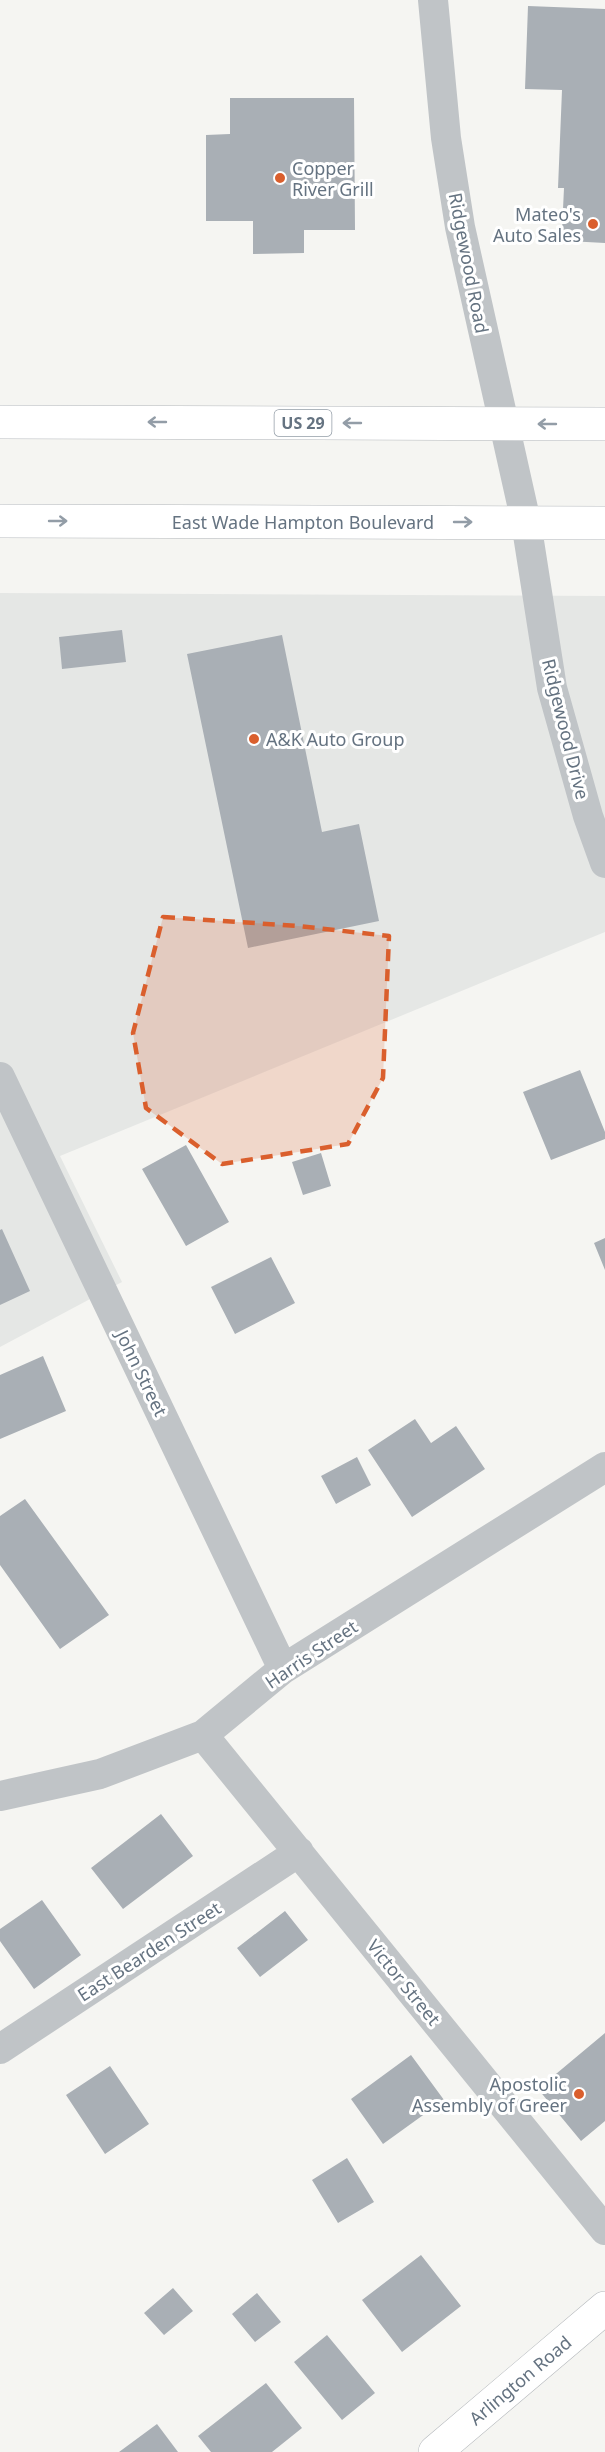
<svg xmlns="http://www.w3.org/2000/svg" width="605" height="2452" font-family="'Noto Sans',sans-serif">
<style>
.built{fill:#e5e7e5}
.building{fill:#a9afb5}
.lines{fill:none;stroke-linecap:round;stroke-linejoin:round}
.secondary-casing{stroke:#b3b7bb;stroke-width:34}
.primary-casing{stroke:#b3b7bb;stroke-width:34}
.street{stroke:#c0c4c7;stroke-width:30}
.secondary{stroke:#fff;stroke-width:33}
.primary{stroke:#fff;stroke-width:33}
.oneway{stroke:#939da7}
.marked{fill:#da5f2d;fill-opacity:0.2;stroke:#da5f2d;stroke-width:4.5;stroke-dasharray:12 8;stroke-linejoin:round}
.poi-dot{fill:#da5f2d;stroke:#fff;stroke-width:2}
.labels{text-anchor:middle;dominant-baseline:central;stroke-width:6;stroke-linejoin:round;paint-order:stroke}
.shield{fill:#fff;stroke:#939da7;stroke-width:1.5}
.shield-label{font-size:16px;font-weight:bold;fill:#657381}
.poi-label{font-size:18px;fill:#657381;stroke:#fff;text-anchor:start}
.street-label{font-size:18px;fill:#657381;stroke:#fff}
</style>
<rect width="100%" height="100%" fill="#f5f5f2"/>
<path class="built" d="M0,593L605,596V932L60,1156L122,1282L0,1347Z"/>
<path class="building" d="M528,6L605,9V243L568,241L562,230L564,188H558L562,90L525,89Z
M230,98H354L355,230H304V253L253,254V221H206V135L230,134Z
M122,630L126,662L62,669L59,637Z
M282,635L322,832L359,824L379,921L248,948L187,654Z
M580,1070L605,1132V1139L551,1160L523,1092Z
M186,1145L229,1222L186,1246L142,1169Z
M321,1153L331,1186L303,1195L292,1162Z
M2,1229L30,1291L0,1305V1230Z
M605,1238V1270L594,1243Z
M271,1257L295,1303L235,1334L211,1287Z
M43,1356L66,1411L0,1439V1375Z
M415,1419L431,1443L456,1426L485,1469L412,1517L368,1450Z
M357,1457L371,1485L336,1504L321,1476Z
M25,1499L109,1615L60,1649L0,1565V1516Z
M161,1814L193,1856L123,1909L91,1868Z
M42,1900L81,1955L34,1989L0,1941V1929Z
M285,1911L308,1940L260,1977L237,1948Z
M605,2033V2121L581,2141L538,2089Z
M411,2055L444,2100L383,2144L351,2099Z
M110,2066L149,2124L105,2154L66,2095Z
M347,2158L374,2202L338,2223L312,2180Z
M421,2255L461,2306L402,2352L362,2300Z
M173,2288L193,2311L164,2335L144,2313Z
M257,2293L281,2322L255,2342L232,2314Z
M327,2335L375,2393L342,2420L294,2362Z
M266,2383L302,2428L272,2452H211L198,2436Z
M157,2424L178,2452H119Z"/>
<g class="lines">
<defs>
<path id="secondary" d="M435,2452L605,2308"/>
<path id="primary" d="M0,422L605,424
M0,521L605,523"/>
</defs>
<use href="#secondary" class="secondary-casing"/>
<use href="#primary" class="primary-casing"/>
<path class="street" d="M433,0L446,138L460,227L526,522L552,688L588,816L605,863
M0,1077L283,1669
M203,1735L605,2230
M0,1796L100,1774L203,1735L283,1669L605,1467
M0,2049L299,1852"/>
<use href="#secondary" class="secondary"/>
<use href="#primary" class="primary"/>
</g>
<defs><path id="oneway-shaft" d="M-6 0H5M1.5-3L5.5 0L1.5 3" fill="none" stroke-width="1.6" stroke-linecap="round" stroke-linejoin="round" transform="scale(1.5)"/></defs>
<g class="oneway">
<use href="#oneway-shaft" transform="translate(157 422) rotate(-180)"/>
<use href="#oneway-shaft" transform="translate(352 423) rotate(-180)"/>
<use href="#oneway-shaft" transform="translate(547 424) rotate(-180)"/>
<use href="#oneway-shaft" transform="translate(58 521)"/>
<use href="#oneway-shaft" transform="translate(463 522)"/>
</g>
<path class="marked" d="M163,917L298,926L389,936L383,1078L348,1144L222,1164L146,1108L133,1033Z"/>
<g class="poi-dot">
<circle cx="280" cy="178" r="6"/>
<circle cx="593" cy="224" r="6"/>
<circle cx="254" cy="739" r="6"/>
<circle cx="579" cy="2094" r="6"/>
</g>
<g class="labels">
<rect class="shield" x="274.5" y="410" width="57" height="26" rx="4.5"/>
<g class="shield-label">
<text x="303" y="423">US 29</text>
</g>
<g class="poi-label">
<text x="292" y="168">Copper<tspan x="292" dy="21">River Grill</tspan></text>
<text x="581" y="214" text-anchor="end">Mateo's<tspan x="581" dy="21">Auto Sales</tspan></text>
<text x="266" y="739">A&amp;K Auto Group</text>
<text x="567" y="2084" text-anchor="end">Apostolic<tspan x="567" dy="21">Assembly of Greer</tspan></text>
</g>
<g class="street-label">
<text transform="translate(469 263) rotate(79)">Ridgewood Road</text>
<text x="303" y="522">East Wade Hampton Boulevard</text>
<text transform="translate(566 729) rotate(76)">Ridgewood Drive</text>
<text transform="translate(142 1373) rotate(64)">John Street</text>
<text transform="translate(311 1654) rotate(-34)">Harris Street</text>
<text transform="translate(149 1951) rotate(-33)">East Bearden Street</text>
<text transform="translate(404 1982) rotate(51)">Victor Street</text>
<text transform="translate(520 2380) rotate(-40)">Arlington Road</text>
</g>
</g>
</svg>
